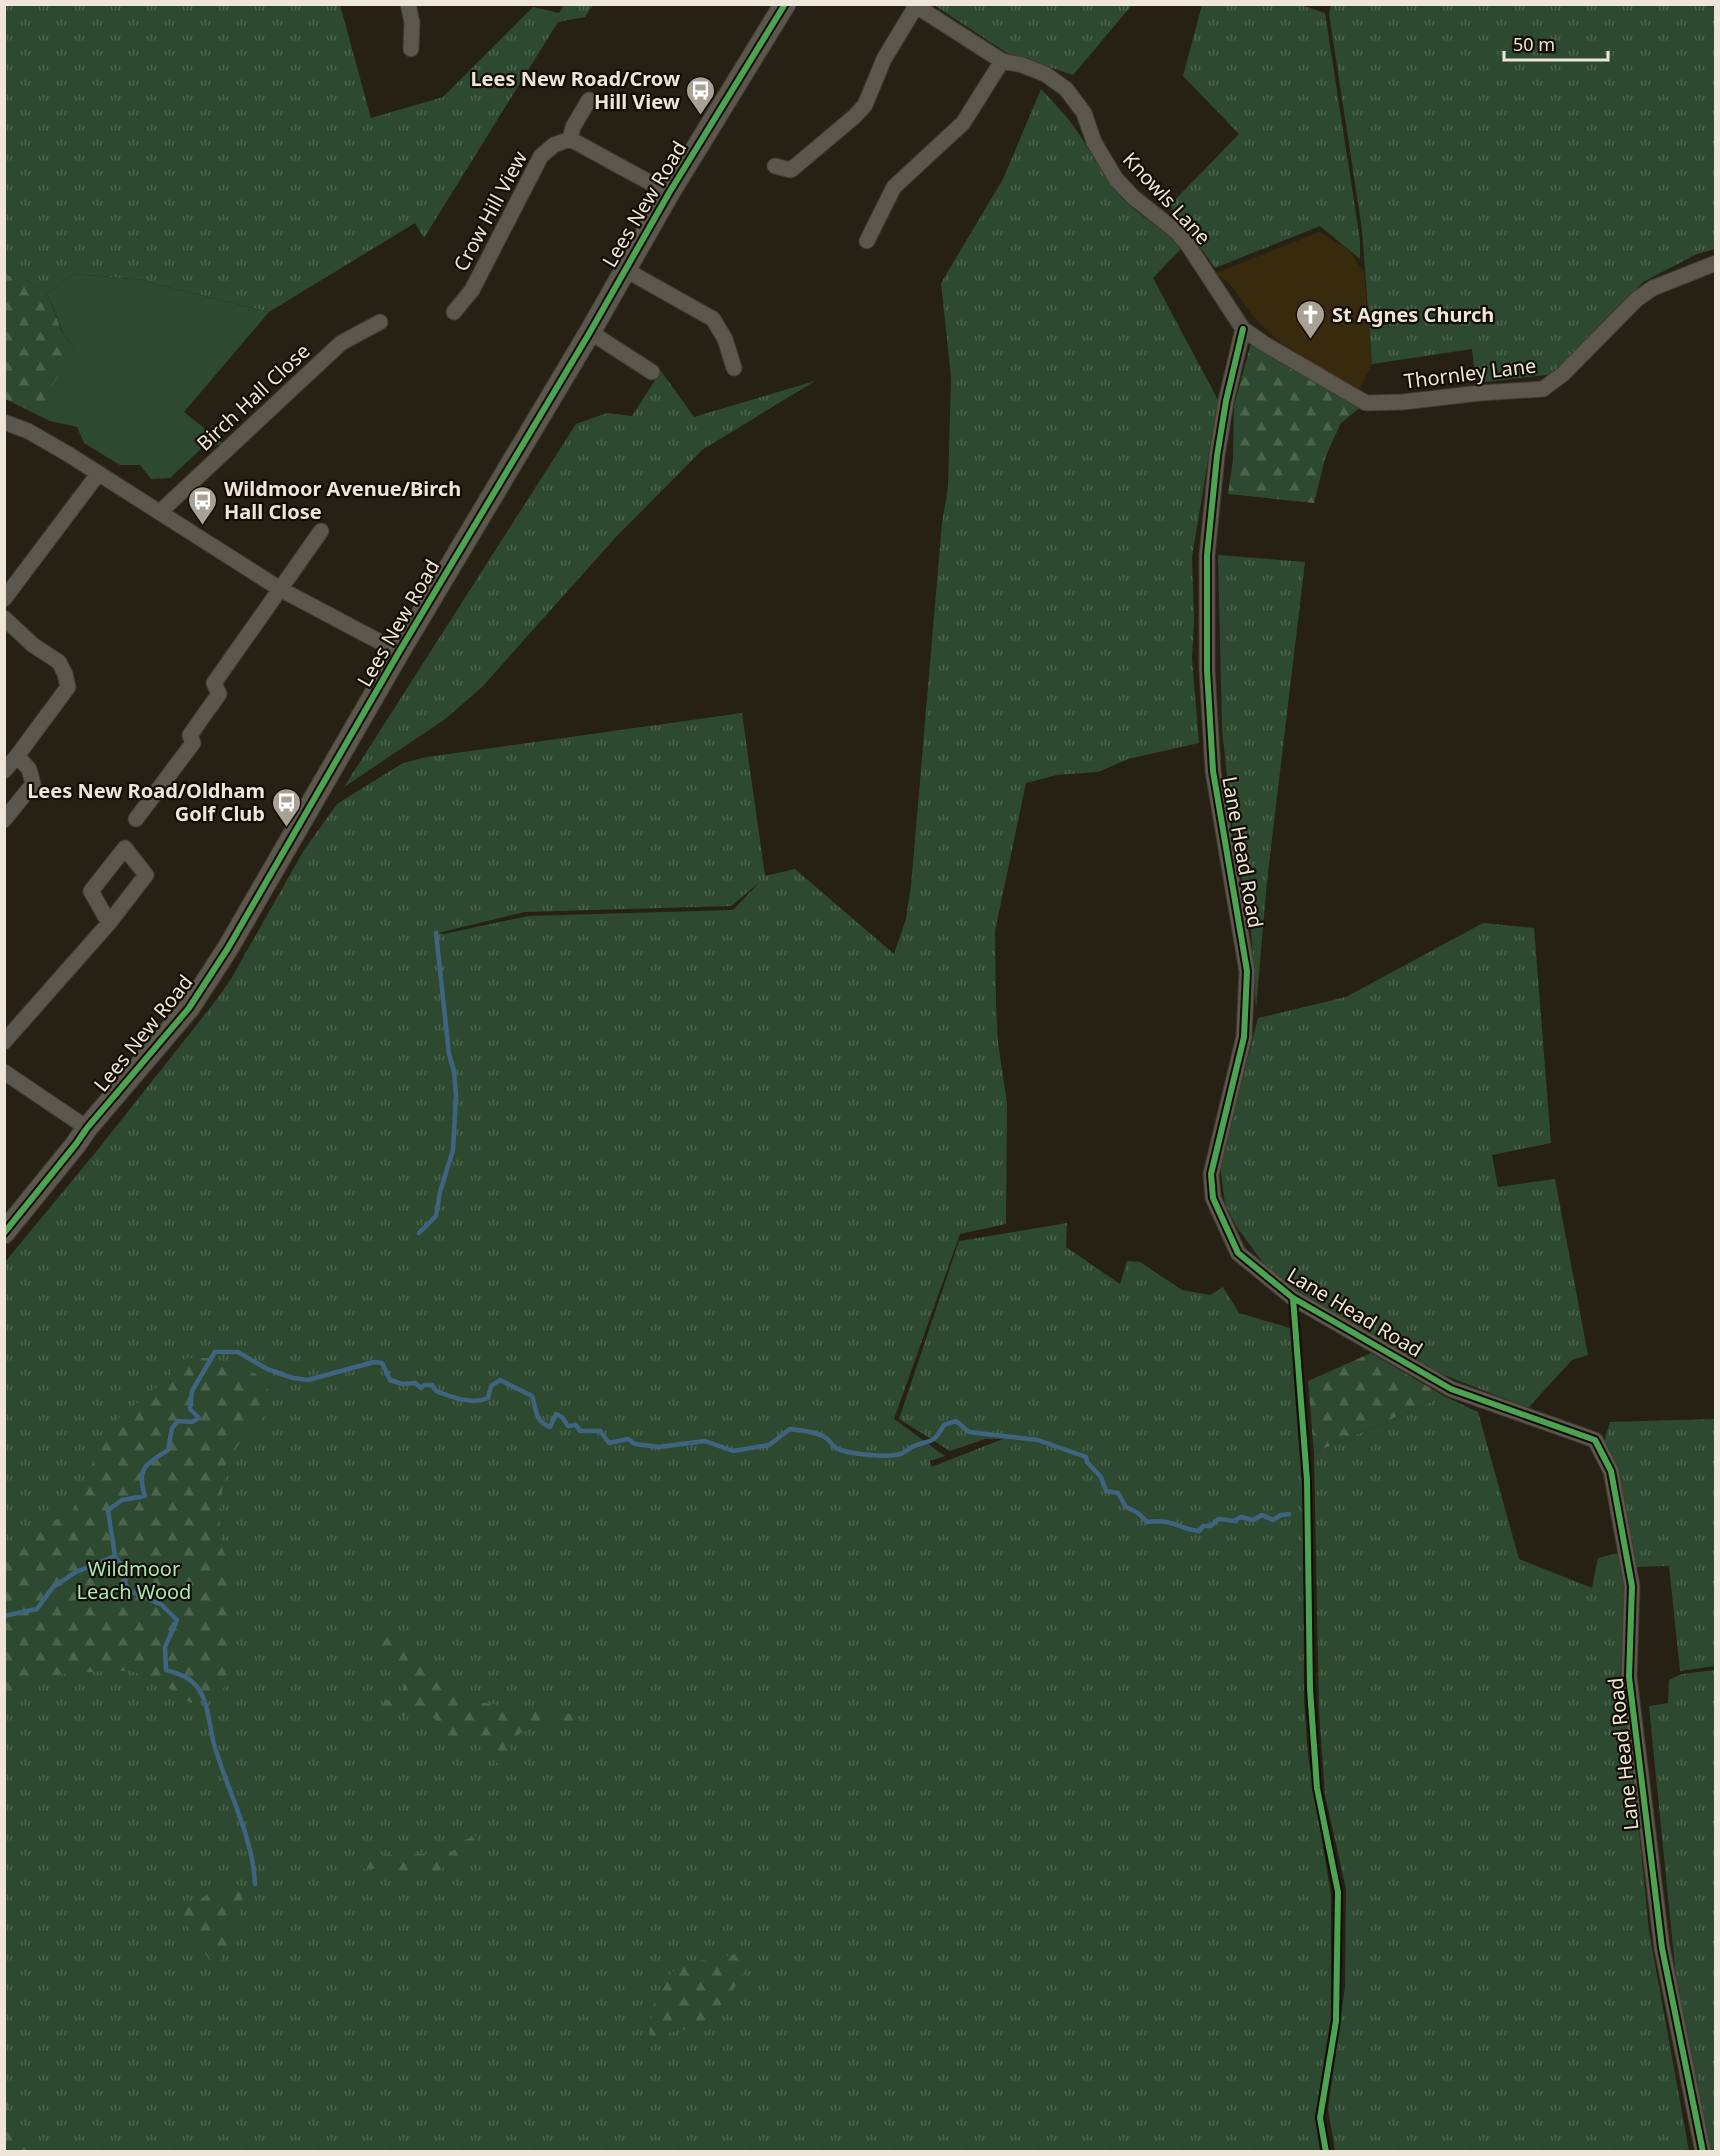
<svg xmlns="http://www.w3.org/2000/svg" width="1720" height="2156" font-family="'Noto Sans',sans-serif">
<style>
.built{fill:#382a0d}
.grass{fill:url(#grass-tufts);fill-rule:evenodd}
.forest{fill:url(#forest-firs)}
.park{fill:#2d4a30}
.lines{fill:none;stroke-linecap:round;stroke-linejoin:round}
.stream{stroke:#3e6481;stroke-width:4.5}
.street-casing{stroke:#403b32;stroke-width:17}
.secondary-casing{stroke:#403b32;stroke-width:23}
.street{stroke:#5c574c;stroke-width:15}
.secondary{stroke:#5c574c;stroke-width:21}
.cycleway-casing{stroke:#130d05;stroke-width:10}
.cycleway{stroke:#4ca352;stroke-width:6}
.labels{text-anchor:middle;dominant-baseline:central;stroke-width:4.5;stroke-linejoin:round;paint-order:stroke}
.poi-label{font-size:20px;font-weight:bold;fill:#eee7d9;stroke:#130d05;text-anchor:end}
.street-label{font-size:20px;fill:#eee7d9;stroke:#130d05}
.park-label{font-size:20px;fill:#a7e9b1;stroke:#130d05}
</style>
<defs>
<pattern id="grass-tufts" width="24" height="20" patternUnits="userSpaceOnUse" patternTransform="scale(1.5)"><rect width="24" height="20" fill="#2d4a30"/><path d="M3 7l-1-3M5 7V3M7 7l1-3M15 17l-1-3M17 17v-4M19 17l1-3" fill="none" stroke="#4c644d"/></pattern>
<pattern id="forest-firs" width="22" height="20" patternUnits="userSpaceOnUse" patternTransform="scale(1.5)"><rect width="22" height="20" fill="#2d4a30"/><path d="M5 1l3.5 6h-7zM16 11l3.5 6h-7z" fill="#4c644d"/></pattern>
</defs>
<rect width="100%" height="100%" fill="#272014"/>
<path class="built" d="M1319,232L1348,249L1364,272L1372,364L1358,392L1278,341L1254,318L1229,283L1217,275L1216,273Z"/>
<path class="grass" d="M1331,4L1715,5V249L1697,254L1643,282L1590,339L1554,374L1476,383L1472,349L1372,364L1362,229L1329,14Z
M5,5H340L371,118L443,97L533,7L559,13L564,5H593L585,17L558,22L424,238L415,223L269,312L151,283L144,280L74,274L47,293L17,275L5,276Z
M934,5H1132L1073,75L1007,53Z
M1202,5H1301L1325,13L1360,240V259L1320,226L1215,268L1170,205L1239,134L1183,76Z
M1041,89C1054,103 1067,116 1077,131C1092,154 1104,177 1121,197C1139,217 1164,228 1182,248L1153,278L1218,400L1192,557L1194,622L1192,658L1199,743L1128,759L1098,772L1057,775L1026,783L995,931L996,1003L998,1043L1007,1103L1006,1224L960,1234L894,1419L945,1456L930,1461L931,1467L1003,1439H985L950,1451L899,1419L959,1241L1067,1223L1066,1247L1120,1284L1127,1261L1140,1262L1182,1290L1210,1295L1223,1287L1239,1313L1290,1328L1303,1499L1304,1701L1308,1755L1331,1895V2017L1315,2118L1320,2151L7,2152L5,2147V1262L99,1148L214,1003L231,979L304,850L337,804L403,763L427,757L742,713L765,876L795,869L894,954L906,919L911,886L942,523L948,488L951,377L941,283L1003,179ZM759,883L733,910L528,916L444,934L438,933L525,912L731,906Z
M661,371L694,417L815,381L702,450L615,538L482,687L444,720L344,787L576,424L607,413L632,416Z
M1218,555L1305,562L1267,881L1256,1009L1251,930L1232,823L1222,729Z
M1483,923L1534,928L1551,1143L1492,1155L1498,1187L1555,1179L1588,1355L1572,1360L1528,1408L1434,1371L1362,1330L1272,1275L1236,1226L1225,1204L1220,1166L1258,1018L1346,997Z
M1444,1396L1478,1412L1519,1559L1592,1588L1598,1558L1619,1553L1624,1584V1680L1649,1931L1689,2151H1335L1328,2109L1345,1987L1346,1889L1325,1795L1319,1711L1314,1453Z
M1715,1419V1666L1680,1671L1669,1566L1636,1567L1617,1483L1604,1443L1610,1422Z
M1715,1670V2151H1707L1678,1997L1649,1706L1668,1703L1669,1680L1682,1674Z"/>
<path class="forest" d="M17,275L47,293L62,332L75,349L54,385L50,421L5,399L4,276Z
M1251,343L1361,407L1341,423L1326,455L1314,503L1228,494L1233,460L1234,406Z
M1371,1353L1444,1396L1314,1453L1308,1381Z
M185,1358H213L256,1374L268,1389L267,1413L242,1439L226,1464L219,1513L221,1546L235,1577L228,1644L230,1681L215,1698L191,1703C174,1692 154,1676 134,1672C123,1669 52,1674 41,1677C27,1681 18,1695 5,1698V1543L22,1540L73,1510L90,1468L119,1418L165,1380Z
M390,1633L407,1650L448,1682L461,1701C499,1704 536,1710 573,1714L580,1723L576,1729L528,1726L509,1744L513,1760L499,1765L480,1742L440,1743L441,1728L433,1717L407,1715L374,1716L385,1701L401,1696L406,1680L375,1649L377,1637Z
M476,1836L478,1846L437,1872L355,1868L348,1865L352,1859L370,1855L436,1854L453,1851L465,1840Z
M241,1887C249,1904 225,1948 218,1966L212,1964L177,1910L208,1895Z
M741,1953L749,1958C747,1975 715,2017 699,2024C684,2031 665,2033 649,2037C651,2011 656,1975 685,1965C703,1959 723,1957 741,1953Z
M5,2099L8,2102L12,2132L29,2147V2151H5Z"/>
<path class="park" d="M74,274L144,280L151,283L269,312L184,412L224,444L203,447L170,478L151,479L140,465H120L84,443L77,427L50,421L53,384L75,349L63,333L47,293Z"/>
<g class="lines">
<path class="stream" d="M419,1233L436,1216L440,1192L453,1150L456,1096L454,1071L449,1054L436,933
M4,1616L37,1609L53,1587L76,1572L115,1556
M255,1884C253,1836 227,1790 214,1744C210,1729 209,1709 202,1695C194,1678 182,1675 166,1670L165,1647L177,1620L162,1605L132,1592L125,1584L126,1572L115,1556L108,1510L122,1500L145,1496C136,1467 146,1465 168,1450L172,1428L178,1421L192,1422L199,1418L190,1409L192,1391L215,1352H238L267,1369L293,1378L308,1380L374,1362L382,1363L390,1380L402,1384L415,1383L421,1388L424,1385H432L436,1391C451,1397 472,1405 488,1398L491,1386L500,1380L532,1396C537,1409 534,1421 550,1427L556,1414L562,1417L568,1426L576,1425L580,1431H600L609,1443L628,1439L635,1444L659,1447L705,1441L733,1451L769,1445L790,1429C801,1431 817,1431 826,1438C830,1440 832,1446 836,1448C847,1454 887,1458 900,1454C904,1453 908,1449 912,1447C932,1438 931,1447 944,1425L956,1421L969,1432L1038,1440L1086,1457L1087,1462L1101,1477L1106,1491L1118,1493L1126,1507L1138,1513L1147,1522C1171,1518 1179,1529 1199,1531L1203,1526H1211L1218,1519L1236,1521L1237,1519L1241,1517L1253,1520L1262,1515L1273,1520L1281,1515L1289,1514"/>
<defs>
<path id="street" d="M408,4L412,22L411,49
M913,4L1002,61L1022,65L1045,74L1066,89L1084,113L1094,142L1116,179L1133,197L1177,232L1188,245L1243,329L1263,343L1366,403L1403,402L1480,393L1543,389L1563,374L1637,299L1653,288L1716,263
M570,139L573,127L589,100
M775,166L791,170L855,116L865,105L884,59L916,6
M867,241L894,187L963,123L1002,61
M624,269L713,319L725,339L734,368
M454,312L472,290L541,156L554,145L570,139L669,193
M1243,329L1226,401L1217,456L1207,555V670L1213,771L1247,971L1244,1037L1211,1174L1213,1198L1238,1253L1293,1298L1451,1389L1595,1440L1611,1471L1632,1586L1629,1677L1662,1948L1703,2152
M590,332L652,372
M4,422L28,431L68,454L280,589L399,652
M160,512L341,343L380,322
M4,599L98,474
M4,618L33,645L59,662L65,674L68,687L17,756L29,769L33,784L4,820
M4,771L17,756
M136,819L193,743L190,735L219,694L214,683L321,531
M4,1042L109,923L146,875L125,848L91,891L109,923
M4,1072L87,1128"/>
<path id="secondary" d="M4,1233L76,1144L87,1128L189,1008L228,948L399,652L590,332L669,193L785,4"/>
</defs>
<use href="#street" class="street-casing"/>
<use href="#secondary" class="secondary-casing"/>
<use href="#street" class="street"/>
<use href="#secondary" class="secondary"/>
<defs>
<path id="cycleway" d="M1243,329L1226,401L1217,456L1207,555V670L1213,771L1247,971L1244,1037L1211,1174L1213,1198L1238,1253L1293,1298L1451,1389L1595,1440L1611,1471L1632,1586L1629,1677L1662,1948L1703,2152
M4,1233L76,1144L87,1128L189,1008L228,948L399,652L590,332L669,193L785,4
M1293,1298L1307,1480L1310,1689L1317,1788L1338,1892L1336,2021L1320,2118L1326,2152"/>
</defs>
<use href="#cycleway" class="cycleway-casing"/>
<use href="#cycleway" class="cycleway"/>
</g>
<defs>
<symbol id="bus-pin" viewBox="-11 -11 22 30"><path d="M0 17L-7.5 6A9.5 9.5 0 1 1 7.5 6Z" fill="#a8a194" stroke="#130d05"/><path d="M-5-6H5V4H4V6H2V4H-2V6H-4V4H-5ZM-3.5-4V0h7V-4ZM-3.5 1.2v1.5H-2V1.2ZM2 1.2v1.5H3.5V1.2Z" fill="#fff"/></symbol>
<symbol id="church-pin" viewBox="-11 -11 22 30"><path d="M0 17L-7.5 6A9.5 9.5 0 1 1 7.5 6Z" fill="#a8a194" stroke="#130d05"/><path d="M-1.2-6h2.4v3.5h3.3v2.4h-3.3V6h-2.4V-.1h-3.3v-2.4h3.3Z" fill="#fff"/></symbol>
</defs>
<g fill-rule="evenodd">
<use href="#bus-pin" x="684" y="74" width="33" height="45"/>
<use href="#church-pin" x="1294" y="298" width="33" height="45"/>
<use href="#bus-pin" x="186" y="484" width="33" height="45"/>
<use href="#bus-pin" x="270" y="786" width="33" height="45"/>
</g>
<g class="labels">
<g class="poi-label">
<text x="680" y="78">Lees New Road/Crow<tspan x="680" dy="23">Hill View</tspan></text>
<text x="1332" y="314" text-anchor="start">St Agnes Church</text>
<text x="224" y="488" text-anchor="start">Wildmoor Avenue/Birch<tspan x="224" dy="23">Hall Close</tspan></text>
<text x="265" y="790">Lees New Road/Oldham<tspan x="265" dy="23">Golf Club</tspan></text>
</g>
<g class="street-label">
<text transform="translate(1167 198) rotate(47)">Knowls Lane</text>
<text transform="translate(644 204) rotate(-59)">Lees New Road</text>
<text transform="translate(490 211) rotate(-62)">Crow Hill View</text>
<text transform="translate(1470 373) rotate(-7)">Thornley Lane</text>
<text transform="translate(253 397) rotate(-43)">Birch Hall Close</text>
<text transform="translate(398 623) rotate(-60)">Lees New Road</text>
<text transform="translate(1243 852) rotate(80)">Lane Head Road</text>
<text transform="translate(143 1033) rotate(-51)">Lees New Road</text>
<text transform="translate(1355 1312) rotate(31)">Lane Head Road</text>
<text transform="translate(1623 1754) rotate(-96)">Lane Head Road</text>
</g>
<g class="park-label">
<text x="134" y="1568">Wildmoor<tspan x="134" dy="23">Leach Wood</tspan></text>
</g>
</g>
<rect width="1720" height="2156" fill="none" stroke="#eee7d9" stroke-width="12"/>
<path d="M1504 51v9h104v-9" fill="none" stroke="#eee7d9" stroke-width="3"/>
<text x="1513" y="51" font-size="18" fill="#eee7d9" stroke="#130d05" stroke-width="4.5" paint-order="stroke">50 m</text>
</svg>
